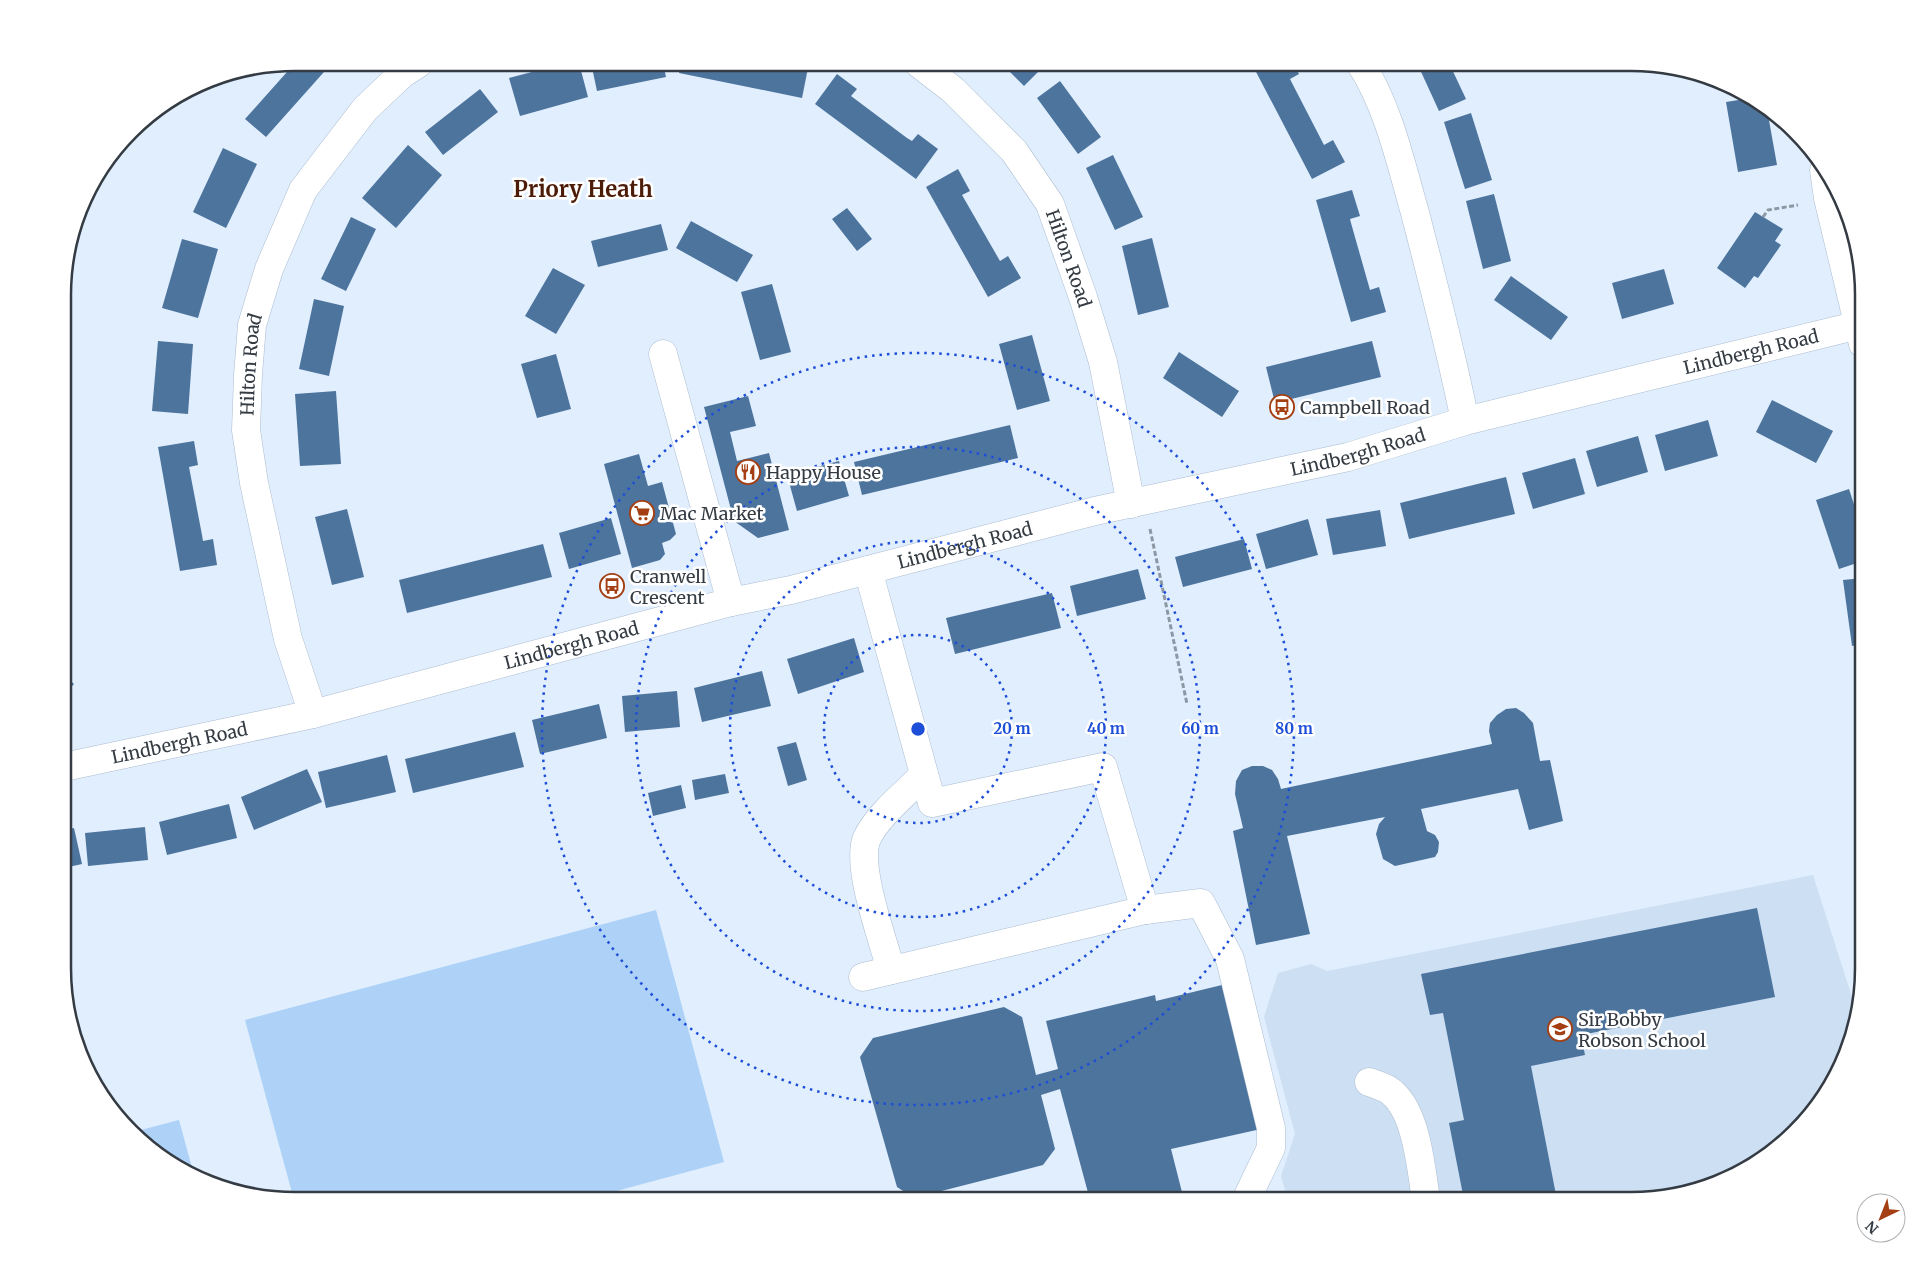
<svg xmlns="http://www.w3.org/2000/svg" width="1926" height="1263" font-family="Merriweather,serif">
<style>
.built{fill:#cddff3}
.green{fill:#add1f7}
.building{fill:#4d749d}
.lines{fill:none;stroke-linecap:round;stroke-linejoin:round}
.minor-casing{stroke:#acbdd0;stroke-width:29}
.path{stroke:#8e98a4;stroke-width:3;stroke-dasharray:5 2.5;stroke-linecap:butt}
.minor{stroke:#fff;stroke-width:28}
.ring{fill:none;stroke:#1d4ed8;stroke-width:2.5;stroke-dasharray:2.5 5}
.labels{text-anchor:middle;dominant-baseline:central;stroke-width:5;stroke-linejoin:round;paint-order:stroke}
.street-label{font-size:18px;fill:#343b43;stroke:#fff}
.poi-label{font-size:18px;fill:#343b43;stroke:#fff;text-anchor:start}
.district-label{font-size:22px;font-weight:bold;fill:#4d1c08;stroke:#fff}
.rim{fill:none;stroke:#343b43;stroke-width:2.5}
.centre{fill:#1d4ed8;stroke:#fff;stroke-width:2.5}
.ring-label{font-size:15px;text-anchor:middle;font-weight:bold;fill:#1d4ed8;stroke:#fff;stroke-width:5;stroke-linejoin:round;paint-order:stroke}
</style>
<rect width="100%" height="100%" fill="#e0eefe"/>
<path class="built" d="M1813,875L1857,1013L1851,1042L1824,1097L1747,1169L1646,1200H1288L1281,1176L1295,1134L1264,1017L1278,973L1311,964L1327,971Z"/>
<path class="green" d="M656,910L724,1162L583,1200H294L245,1020Z
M179,1120L194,1175L166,1161L137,1131Z"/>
<path class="building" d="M295,63H332L266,137L245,119Z
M566,63H579L588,97L520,116L509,78Z
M591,63H663L666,77L597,91Z
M681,63H765L782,66L783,63H809L802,98L679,73Z
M1001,63H1041L1044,66L1024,86Z
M1263,63H1293L1299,74L1290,79L1292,83L1324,145L1333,140L1345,162L1312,179L1254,68Z
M1417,63H1449L1466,99L1439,111Z
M837,74L857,89L851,96L907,138L912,141L918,134L938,149L916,179L815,104Z
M1060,81L1101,137L1078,154L1037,98Z
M480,89L498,112L443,155L425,132Z
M1751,98L1760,102L1767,109L1777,165L1738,172L1726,102Z
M1471,113L1492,180L1465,189L1444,122Z
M408,145L442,175L396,228L362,198Z
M223,148L257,164L226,228L193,212Z
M1113,155L1143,217L1115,230L1086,168Z
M958,169L970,191L962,195L1000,261L1008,256L1021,278L988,297L926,187Z
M1352,190L1360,216L1350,219L1351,223L1370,290L1379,287L1386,312L1351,322L1316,200Z
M1494,194L1511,261L1483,269L1466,201Z
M847,208L872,239L857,251L832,219Z
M1755,212L1783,229L1775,241L1781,245L1758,278L1754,276L1745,288L1717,268Z
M351,217L376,229L346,291L321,279Z
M691,221L753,255L737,282L676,248Z
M661,224L668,250L598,267L591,241Z
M1152,238L1169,307L1138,315L1122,246Z
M182,239L218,249L198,318L162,308Z
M553,268L585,285L556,334L525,316Z
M1664,269L1674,304L1622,319L1612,283Z
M1511,276L1568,317L1551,340L1494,300Z
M772,284L791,352L760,360L741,292Z
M314,299L344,306L329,376L299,369Z
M1032,335L1050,401L1017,410L999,344Z
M158,341L193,344L188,414L152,411Z
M1372,341L1381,377L1275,403L1266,367Z
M1179,352L1239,391L1222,417L1163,378Z
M556,354L571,409L537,418L521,364Z
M336,391L341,464L300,466L295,394Z
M748,396L756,426L730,432L737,461L769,453L789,530L758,538L734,521L704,407Z
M1772,400L1833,431L1816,463L1756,432Z
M1708,420L1718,456L1665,471L1655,435Z
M1010,425L1018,458L862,495L854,462Z
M1638,436L1648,472L1597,487L1586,451Z
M194,441L198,465L189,467L202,535L203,541L213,539L217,565L180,571L158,447Z
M639,454L648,486L662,482L676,534L670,540L662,543L665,554L660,560L632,568L604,464Z
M1575,458L1585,494L1533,509L1522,473Z
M839,461L849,496L797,511L787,475Z
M1506,477L1515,514L1409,539L1400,503Z
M1849,489L1863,532V561L1839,569L1816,500Z
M347,509L364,577L332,585L315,517Z
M1380,510L1386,546L1333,555L1326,519Z
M611,518L621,554L569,569L559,533Z
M1308,519L1318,555L1266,569L1256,534Z
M1244,539L1252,569L1183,587L1175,557Z
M543,544L552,577L407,613L399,580Z
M1138,569L1146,599L1077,616L1070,586Z
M1863,578V644L1852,646L1843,580Z
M1052,593L1061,628L955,654L946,618Z
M854,638L864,672L798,694L787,659Z
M762,671L771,706L702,722L694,688Z
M64,675L74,684L64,695Z
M677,691L680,727L625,732L622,696Z
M599,704L607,738L540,754L532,720Z
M1516,708L1524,713L1533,723L1540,761L1550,760L1563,821L1529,830L1518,789L1421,809L1427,831L1435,835L1439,842L1438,852L1435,857L1395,866L1383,859L1376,834L1379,824L1385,817L1287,836L1310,934L1256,945L1233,831L1243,828L1235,794L1236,781L1242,770L1252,766H1263L1272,770L1278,779L1281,789L1492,744L1489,731L1490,723L1497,715L1506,709Z
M515,732L524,767L413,793L405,759Z
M796,742L807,780L788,786L777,747Z
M387,755L396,792L326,808L318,772Z
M307,769L322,802L254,830L241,797Z
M725,774L729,793L695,800L692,780Z
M681,785L686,808L653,816L648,793Z
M229,804L237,838L167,855L159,822Z
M145,827L148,860L88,866L85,833Z
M74,828L82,864L64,868V830Z
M1757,908L1775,997L1581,1035L1585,1055L1531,1066L1557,1200H1464L1449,1123L1464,1120L1443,1013L1430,1015L1421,974Z
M1226,984L1261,1129L1171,1149L1184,1200H1090L1060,1089L1041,1095L1055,1149L1043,1165L914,1198L897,1187L860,1057L873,1038L1004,1007L1022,1017L1036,1075L1058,1069L1046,1021L1155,995L1156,1001Z"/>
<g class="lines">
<defs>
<g id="minor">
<path id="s1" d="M918,63L953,90L1014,151L1050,204L1083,297L1103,362L1131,504"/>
<path d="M1360,63C1388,105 1401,164 1415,213C1433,282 1451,351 1465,421"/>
<path d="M1824,170L1828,198L1863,344"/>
<path d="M663,354L731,602"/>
<path d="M868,570L932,803L1103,767L1145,910"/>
<path id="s2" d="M313,714L288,639L254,483L246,430L248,375L252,325L269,269L303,190L365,109L402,74L419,63"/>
<path id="s3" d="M64,767L313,714L731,602L791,590L1095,511L1348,457L1465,421L1863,324"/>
<path d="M891,970C883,940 855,865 867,838C878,815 906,793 924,775"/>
<path d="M863,977L1145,910L1201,903L1230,959L1271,1128V1148L1246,1200"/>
<path d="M1369,1082C1375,1084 1381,1086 1387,1089C1417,1107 1421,1169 1426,1200"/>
</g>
</defs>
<use href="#minor" class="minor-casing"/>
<path class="path" d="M1763,217L1768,210L1798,205
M1150,529L1187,704"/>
<use href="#minor" class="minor"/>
</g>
<g class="ring">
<circle cx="918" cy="729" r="94"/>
<circle cx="918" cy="729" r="188"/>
<circle cx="918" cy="729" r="282"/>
<circle cx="918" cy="729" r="376"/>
</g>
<defs>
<symbol id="bus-ring" viewBox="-11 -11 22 22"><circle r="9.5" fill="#fff" stroke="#a43f13" stroke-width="1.5"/><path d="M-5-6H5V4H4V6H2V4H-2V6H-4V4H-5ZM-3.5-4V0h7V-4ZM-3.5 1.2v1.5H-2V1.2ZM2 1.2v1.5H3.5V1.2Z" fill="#a43f13"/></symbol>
<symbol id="restaurant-ring" viewBox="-11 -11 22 22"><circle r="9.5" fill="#fff" stroke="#a43f13" stroke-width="1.5"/><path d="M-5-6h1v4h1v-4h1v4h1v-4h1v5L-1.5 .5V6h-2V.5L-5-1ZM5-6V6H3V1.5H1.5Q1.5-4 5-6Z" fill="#a43f13"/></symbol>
<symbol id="supermarket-ring" viewBox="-11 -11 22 22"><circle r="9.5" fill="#fff" stroke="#a43f13" stroke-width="1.5"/><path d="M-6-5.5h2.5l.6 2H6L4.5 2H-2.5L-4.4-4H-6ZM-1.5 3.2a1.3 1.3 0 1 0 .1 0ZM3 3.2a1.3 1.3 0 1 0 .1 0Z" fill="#a43f13"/></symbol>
<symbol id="school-ring" viewBox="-11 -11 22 22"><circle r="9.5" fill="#fff" stroke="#a43f13" stroke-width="1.5"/><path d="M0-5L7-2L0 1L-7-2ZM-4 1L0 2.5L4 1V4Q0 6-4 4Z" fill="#a43f13"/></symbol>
</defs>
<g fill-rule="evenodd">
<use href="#bus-ring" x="1268" y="393" width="28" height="28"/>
<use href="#restaurant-ring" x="734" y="458" width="28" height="28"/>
<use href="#supermarket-ring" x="628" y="499" width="28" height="28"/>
<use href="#bus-ring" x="598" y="572" width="28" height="28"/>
<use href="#school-ring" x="1546" y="1015" width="28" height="28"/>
</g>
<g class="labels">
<g class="street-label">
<text stroke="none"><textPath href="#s1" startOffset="252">Hilton Road</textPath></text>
<text stroke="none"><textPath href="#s3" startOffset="1738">Lindbergh Road</textPath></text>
<text stroke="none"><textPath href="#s2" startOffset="358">Hilton Road</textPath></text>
<text stroke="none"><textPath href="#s3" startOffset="1332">Lindbergh Road</textPath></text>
<text stroke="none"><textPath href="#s3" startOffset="928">Lindbergh Road</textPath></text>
<text stroke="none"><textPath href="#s3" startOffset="522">Lindbergh Road</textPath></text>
<text stroke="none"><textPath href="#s3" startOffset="118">Lindbergh Road</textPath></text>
</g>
<g class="poi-label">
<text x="1300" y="407">Campbell Road</text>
<text x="766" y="472">Happy House</text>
<text x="660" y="513">Mac Market</text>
<text x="630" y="576">Cranwell<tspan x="630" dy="21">Crescent</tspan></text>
<text x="1578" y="1019">Sir Bobby<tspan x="1578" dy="21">Robson School</tspan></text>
</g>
<g class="district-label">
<text x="583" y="189">Priory Heath</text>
</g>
</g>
<path d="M0 0H1926V1263H0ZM295 71H1631A224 224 0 0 1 1855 295V968A224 224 0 0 1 1631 1192H295A224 224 0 0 1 71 968V295A224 224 0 0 1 295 71Z" fill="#fff" fill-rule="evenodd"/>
<path class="rim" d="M295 71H1631A224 224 0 0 1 1855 295V968A224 224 0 0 1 1631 1192H295A224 224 0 0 1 71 968V295A224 224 0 0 1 295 71Z"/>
<circle cx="918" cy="729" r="8" class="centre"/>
<g class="ring-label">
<text x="1012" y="734">20 m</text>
<text x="1106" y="734">40 m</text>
<text x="1200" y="734">60 m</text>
<text x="1294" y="734">80 m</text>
</g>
<g transform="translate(1881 1218) rotate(223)"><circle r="24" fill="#ffffff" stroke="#aeb1b4"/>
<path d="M0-4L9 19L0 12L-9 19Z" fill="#a43f13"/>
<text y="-8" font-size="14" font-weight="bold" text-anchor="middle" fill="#343b43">N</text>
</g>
</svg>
